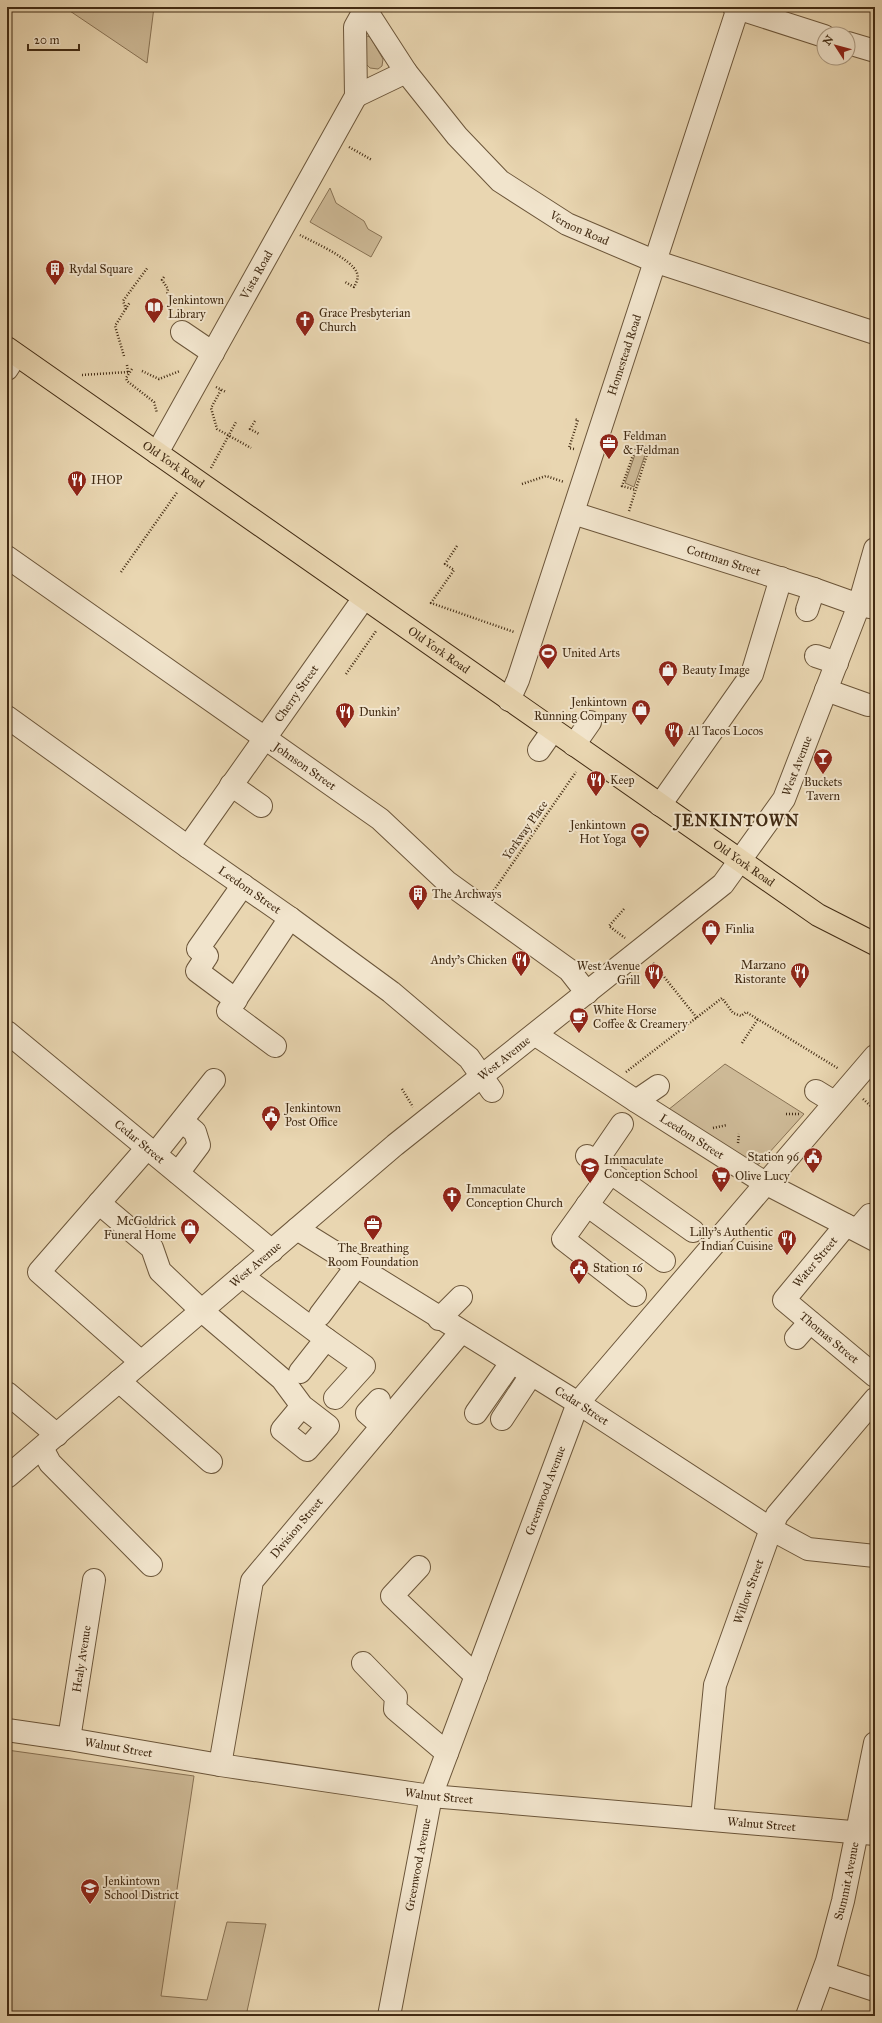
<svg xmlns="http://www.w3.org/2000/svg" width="882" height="2023" font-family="'IM FELL Great Primer',serif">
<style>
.green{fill:#cdb996;stroke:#887254}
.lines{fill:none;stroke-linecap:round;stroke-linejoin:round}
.minor-casing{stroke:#6c563a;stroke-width:24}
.highway-casing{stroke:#422b13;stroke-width:24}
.path{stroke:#422b13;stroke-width:2.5;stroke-dasharray:1 2;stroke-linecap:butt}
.minor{stroke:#f1e4cc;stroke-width:22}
.highway{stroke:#e9d6b1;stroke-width:22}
.labels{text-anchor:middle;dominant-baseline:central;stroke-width:4;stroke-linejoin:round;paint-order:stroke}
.street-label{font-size:12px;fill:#422b13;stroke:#f1e4cc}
.poi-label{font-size:12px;fill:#422b13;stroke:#f1e4cc;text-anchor:start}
.district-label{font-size:16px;font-weight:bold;letter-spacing:1px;fill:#422b13;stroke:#f1e4cc}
</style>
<rect width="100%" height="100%" fill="#e9d6b1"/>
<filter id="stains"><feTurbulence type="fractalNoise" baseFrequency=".005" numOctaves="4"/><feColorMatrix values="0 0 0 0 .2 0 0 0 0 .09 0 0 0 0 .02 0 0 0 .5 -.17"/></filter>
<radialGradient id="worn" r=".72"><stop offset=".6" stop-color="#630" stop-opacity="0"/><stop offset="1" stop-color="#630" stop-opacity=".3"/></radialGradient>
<path class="green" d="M64,7H154L147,63Z
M367,36L370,37L383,59L382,66L378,69L370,68L366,64L365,37Z
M330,188L336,203L364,221L368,229L382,237L371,257L310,222Z
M638,446L647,449L634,487L625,483Z
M725,1064L804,1114L759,1164L755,1165L668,1110Z
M7,1750L194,1776L161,1996L207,2000L227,1922L266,1924L246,2016H7Z"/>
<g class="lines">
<defs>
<g id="minor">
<path id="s1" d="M364,7L406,72L457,136L500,181L567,224L654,261L875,333"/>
<path d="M734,7L824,36"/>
<path d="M848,43L875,51"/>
<path d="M356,96L406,72"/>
<path d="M182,332L213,353"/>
<path d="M7,369L16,355"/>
<path id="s2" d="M157,453L356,96L355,27L365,9"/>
<path id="s3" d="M573,513L814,589L859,605L875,608"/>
<path id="s4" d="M7,557L380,819L447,882L569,970L587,993"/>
<path d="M807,610L814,589"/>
<path d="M816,656L837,663"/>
<path d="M826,690L868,705"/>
<path id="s5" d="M509,700L518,680L738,8"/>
<path id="s6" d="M7,717L188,847L290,918L391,992L469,1058L492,1091"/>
<path d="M574,745L590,722"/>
<path d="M539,750L553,730"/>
<path d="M231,785L261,806"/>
<path d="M660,805L752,674L781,578"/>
<path id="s7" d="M188,847L364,598"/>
<path d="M236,1000L197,971L207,956L198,949L243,885"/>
<path id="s8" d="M7,1032L272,1251"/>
<path id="s9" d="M536,1035L636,1101L765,1183L875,1240"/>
<path d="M275,1046L228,1011L290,918"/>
<path d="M816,1091L834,1102"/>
<path d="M636,1101L658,1086"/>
<path d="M155,1154L214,1080"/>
<path d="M587,1156L693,1231"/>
<path d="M596,1162L622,1124"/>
<path d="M611,1172L563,1239L635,1295"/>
<path d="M178,1173L199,1145L195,1132L182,1121"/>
<path d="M99,1203L152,1248L160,1271L201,1310L282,1379L302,1406L328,1426L307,1450L282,1430L302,1406"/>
<path d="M587,1205L664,1261"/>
<path id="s10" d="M846,1225L784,1300L875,1376"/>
<path id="s11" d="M297,1229L578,1403L771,1529L808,1549L875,1556"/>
<path d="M857,1230L870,1215"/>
<path d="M242,1276L326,1339L300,1372"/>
<path d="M320,1315L356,1267"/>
<path d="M439,1319L461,1297"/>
<path d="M796,1338L810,1322"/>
<path d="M326,1339L364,1366L335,1398"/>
<path d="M141,1362L39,1272L147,1148"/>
<path d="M119,1381L211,1462"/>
<path d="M7,1393L57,1435"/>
<path d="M379,1400L367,1413L382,1426"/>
<path d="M476,1413L511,1363"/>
<path d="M502,1419L531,1375"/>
<path d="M42,1448L50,1463L151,1565"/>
<path id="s12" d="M7,1477L395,1145L723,884L784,799L859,605L875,549"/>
<path d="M419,1567L392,1596L476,1676"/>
<path d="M363,1663L396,1697L395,1709L447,1753"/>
<path id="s13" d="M7,1730L69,1739L220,1765L431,1796L875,1834"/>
<path id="s14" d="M69,1739L94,1580"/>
<path id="s15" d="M220,1765L252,1581L461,1332"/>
<path id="s16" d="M702,1818L715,1685L771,1529L777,1515L875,1399"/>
<path d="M823,1973L875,1990"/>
<path id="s17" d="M389,2016L431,1796L578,1403L875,1056"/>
<path id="s18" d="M807,2016L827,1961L843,1901L875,1743"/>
</g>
<g id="highway">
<path id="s19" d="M7,348L818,915L875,944"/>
</g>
</defs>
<use href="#minor" class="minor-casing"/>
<use href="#highway" class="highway-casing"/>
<path class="path" d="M349,147L372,160
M300,235C313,242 352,259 357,273C359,278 356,283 354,287L345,282
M164,277L162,280L168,289L167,294
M126,309L123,301L148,267
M124,356L115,326L130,302
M127,365L128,373
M132,369L126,378L127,381L154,402L157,413
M142,371L159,379L180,371
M82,375L128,372
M216,387L226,392
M221,390L211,408L217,429L251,448
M255,421L250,429L259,434
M574,449L569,448L578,420L574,419
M211,468L236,422
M522,484L546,476L564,482
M629,511L649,448L637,444L622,486L636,490
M457,546L445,564L454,570L431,603L514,632
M121,572L178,491
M346,674L376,631
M492,893L576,772
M624,909L609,926L625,938
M653,963L697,1018
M742,1043L758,1019
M626,1072L722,998L733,1013L741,1016L746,1012L839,1069
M402,1089L413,1107
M863,1099L875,1110
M786,1114H799
M713,1128L727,1125
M738,1143L739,1134"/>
<use href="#minor" class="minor"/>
<use href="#highway" class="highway"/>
</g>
<defs>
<symbol id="building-pin" viewBox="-11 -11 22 30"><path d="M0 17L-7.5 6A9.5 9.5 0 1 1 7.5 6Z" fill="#8f2418" stroke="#f1e4cc"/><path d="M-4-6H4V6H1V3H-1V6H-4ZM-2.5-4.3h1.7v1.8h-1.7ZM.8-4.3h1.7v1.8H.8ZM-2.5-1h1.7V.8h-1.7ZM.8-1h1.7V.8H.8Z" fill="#fff"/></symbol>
<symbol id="library-pin" viewBox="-11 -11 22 30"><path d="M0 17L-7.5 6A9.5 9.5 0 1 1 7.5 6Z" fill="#8f2418" stroke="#f1e4cc"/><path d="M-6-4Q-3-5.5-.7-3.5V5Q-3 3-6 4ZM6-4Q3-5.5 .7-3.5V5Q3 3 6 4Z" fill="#fff"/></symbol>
<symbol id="church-pin" viewBox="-11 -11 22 30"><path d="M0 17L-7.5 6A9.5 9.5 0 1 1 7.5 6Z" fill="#8f2418" stroke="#f1e4cc"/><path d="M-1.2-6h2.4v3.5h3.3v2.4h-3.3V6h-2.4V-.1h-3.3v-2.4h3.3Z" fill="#fff"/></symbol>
<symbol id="office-pin" viewBox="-11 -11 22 30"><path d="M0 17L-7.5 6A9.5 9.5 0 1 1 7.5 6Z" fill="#8f2418" stroke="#f1e4cc"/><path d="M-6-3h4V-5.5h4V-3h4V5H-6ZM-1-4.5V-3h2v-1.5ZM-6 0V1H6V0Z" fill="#fff"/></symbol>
<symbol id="restaurant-pin" viewBox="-11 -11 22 30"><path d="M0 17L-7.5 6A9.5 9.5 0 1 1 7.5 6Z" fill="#8f2418" stroke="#f1e4cc"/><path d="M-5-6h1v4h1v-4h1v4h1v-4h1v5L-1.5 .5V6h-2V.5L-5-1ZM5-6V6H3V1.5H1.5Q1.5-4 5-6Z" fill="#fff"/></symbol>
<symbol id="stadium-pin" viewBox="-11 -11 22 30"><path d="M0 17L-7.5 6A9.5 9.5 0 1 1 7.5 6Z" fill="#8f2418" stroke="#f1e4cc"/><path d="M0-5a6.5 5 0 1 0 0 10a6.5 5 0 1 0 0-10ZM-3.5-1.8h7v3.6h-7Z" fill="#fff"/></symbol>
<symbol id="shop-pin" viewBox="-11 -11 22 30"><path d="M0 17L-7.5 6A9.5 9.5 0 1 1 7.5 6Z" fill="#8f2418" stroke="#f1e4cc"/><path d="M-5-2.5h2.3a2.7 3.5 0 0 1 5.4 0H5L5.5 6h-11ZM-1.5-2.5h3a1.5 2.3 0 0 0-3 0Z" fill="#fff"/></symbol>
<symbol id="bar-pin" viewBox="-11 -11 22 30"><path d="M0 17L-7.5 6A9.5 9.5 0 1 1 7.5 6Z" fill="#8f2418" stroke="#f1e4cc"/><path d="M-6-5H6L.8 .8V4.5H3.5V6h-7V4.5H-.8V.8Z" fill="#fff"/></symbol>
<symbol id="cafe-pin" viewBox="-11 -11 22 30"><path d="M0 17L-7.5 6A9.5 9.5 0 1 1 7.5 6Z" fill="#8f2418" stroke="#f1e4cc"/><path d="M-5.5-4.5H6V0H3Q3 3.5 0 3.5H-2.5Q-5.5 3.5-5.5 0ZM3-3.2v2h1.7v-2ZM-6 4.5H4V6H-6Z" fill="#fff"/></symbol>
<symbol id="civic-pin" viewBox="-11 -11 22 30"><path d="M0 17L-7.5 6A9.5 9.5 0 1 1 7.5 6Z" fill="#8f2418" stroke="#f1e4cc"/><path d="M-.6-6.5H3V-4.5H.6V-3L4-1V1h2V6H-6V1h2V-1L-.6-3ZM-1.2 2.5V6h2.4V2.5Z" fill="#fff"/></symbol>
<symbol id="school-pin" viewBox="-11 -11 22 30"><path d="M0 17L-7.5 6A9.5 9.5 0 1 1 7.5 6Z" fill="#8f2418" stroke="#f1e4cc"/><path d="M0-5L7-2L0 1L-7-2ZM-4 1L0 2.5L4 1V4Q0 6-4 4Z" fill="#fff"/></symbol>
<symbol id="supermarket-pin" viewBox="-11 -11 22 30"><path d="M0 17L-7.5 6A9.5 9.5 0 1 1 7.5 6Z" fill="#8f2418" stroke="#f1e4cc"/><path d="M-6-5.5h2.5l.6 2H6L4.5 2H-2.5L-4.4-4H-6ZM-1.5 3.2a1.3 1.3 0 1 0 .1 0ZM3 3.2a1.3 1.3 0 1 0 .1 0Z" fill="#fff"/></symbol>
</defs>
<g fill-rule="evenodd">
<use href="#building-pin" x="44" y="258" width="22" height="30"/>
<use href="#library-pin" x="143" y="296" width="22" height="30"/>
<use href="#church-pin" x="294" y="309" width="22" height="30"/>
<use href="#office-pin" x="598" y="432" width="22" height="30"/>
<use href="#restaurant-pin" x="66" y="469" width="22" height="30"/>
<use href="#stadium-pin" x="537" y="642" width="22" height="30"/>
<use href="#shop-pin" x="657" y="659" width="22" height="30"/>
<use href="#shop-pin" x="630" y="698" width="22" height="30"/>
<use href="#restaurant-pin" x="334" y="701" width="22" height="30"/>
<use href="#restaurant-pin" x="663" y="720" width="22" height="30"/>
<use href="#bar-pin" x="812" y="747" width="22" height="30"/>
<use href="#restaurant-pin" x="585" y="769" width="22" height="30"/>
<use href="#stadium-pin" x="629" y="821" width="22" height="30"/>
<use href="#building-pin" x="407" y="883" width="22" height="30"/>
<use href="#shop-pin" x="700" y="918" width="22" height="30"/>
<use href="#restaurant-pin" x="510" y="949" width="22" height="30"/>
<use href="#restaurant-pin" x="789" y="961" width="22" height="30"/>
<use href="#restaurant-pin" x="643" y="962" width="22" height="30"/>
<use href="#cafe-pin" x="568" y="1006" width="22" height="30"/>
<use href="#civic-pin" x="260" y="1104" width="22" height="30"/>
<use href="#civic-pin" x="802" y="1146" width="22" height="30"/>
<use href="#school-pin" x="579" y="1156" width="22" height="30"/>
<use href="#supermarket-pin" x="710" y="1165" width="22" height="30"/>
<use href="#church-pin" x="441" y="1185" width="22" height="30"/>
<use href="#office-pin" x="362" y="1213" width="22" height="30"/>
<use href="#shop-pin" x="179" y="1217" width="22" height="30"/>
<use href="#restaurant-pin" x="776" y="1228" width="22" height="30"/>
<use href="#civic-pin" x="568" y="1257" width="22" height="30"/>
<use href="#school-pin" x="79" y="1877" width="22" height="30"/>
</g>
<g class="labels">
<g class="street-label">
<text stroke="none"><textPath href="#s1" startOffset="314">Vernon Road</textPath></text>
<text stroke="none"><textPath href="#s2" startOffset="204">Vista Road</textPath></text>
<text stroke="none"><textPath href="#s5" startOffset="364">Homestead Road</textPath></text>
<text stroke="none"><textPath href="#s19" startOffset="203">Old York Road</textPath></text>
<text stroke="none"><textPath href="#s3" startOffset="158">Cottman Street</textPath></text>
<text stroke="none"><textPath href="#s19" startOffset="527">Old York Road</textPath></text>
<text stroke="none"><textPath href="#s7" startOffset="188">Cherry Street</textPath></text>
<text stroke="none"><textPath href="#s12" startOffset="1070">West Avenue</textPath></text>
<text stroke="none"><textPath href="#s4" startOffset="364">Johnson Street</textPath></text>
<text transform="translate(525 830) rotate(-55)">Yorkway Place</text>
<text stroke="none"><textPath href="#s19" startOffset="899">Old York Road</textPath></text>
<text stroke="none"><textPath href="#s6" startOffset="298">Leedom Street</textPath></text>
<text stroke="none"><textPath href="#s12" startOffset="650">West Avenue</textPath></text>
<text stroke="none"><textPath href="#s9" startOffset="186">Leedom Street</textPath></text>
<text stroke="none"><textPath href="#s8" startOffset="172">Cedar Street</textPath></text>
<text transform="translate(815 1262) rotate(-50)">Water Street</text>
<text stroke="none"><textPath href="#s12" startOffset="327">West Avenue</textPath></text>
<text stroke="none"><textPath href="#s10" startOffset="156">Thomas Street</textPath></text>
<text stroke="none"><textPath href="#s11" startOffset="335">Cedar Street</textPath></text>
<text stroke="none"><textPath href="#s17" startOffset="550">Greenwood Avenue</textPath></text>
<text stroke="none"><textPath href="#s15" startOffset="256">Division Street</textPath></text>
<text stroke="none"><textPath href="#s16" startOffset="233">Willow Street</textPath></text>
<text stroke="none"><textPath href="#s14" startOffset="81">Healy Avenue</textPath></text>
<text stroke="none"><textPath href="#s13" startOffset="113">Walnut Street</textPath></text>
<text stroke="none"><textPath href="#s13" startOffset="437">Walnut Street</textPath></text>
<text stroke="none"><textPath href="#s13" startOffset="761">Walnut Street</textPath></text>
<text stroke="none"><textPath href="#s17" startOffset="154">Greenwood Avenue</textPath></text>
<text stroke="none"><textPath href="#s18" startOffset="141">Summit Avenue</textPath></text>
</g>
<g class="poi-label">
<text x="69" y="269">Rydal Square</text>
<text x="168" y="300">Jenkintown<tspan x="168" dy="14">Library</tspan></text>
<text x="319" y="313">Grace Presbyterian<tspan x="319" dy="14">Church</tspan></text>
<text x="623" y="436">Feldman<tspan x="623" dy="14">&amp; Feldman</tspan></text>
<text x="91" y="480">IHOP</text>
<text x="562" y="653">United Arts</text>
<text x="682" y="670">Beauty Image</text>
<text x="627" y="702" text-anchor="end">Jenkintown<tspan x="627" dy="14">Running Company</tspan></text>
<text x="359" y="712">Dunkin'</text>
<text x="688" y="731">Al Tacos Locos</text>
<text x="610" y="780">Keep</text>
<text x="823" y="782" text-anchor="middle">Buckets<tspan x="823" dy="14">Tavern</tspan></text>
<text x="626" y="825" text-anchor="end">Jenkintown<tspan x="626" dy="14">Hot Yoga</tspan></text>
<text x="432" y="894">The Archways</text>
<text x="725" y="929">Finlia</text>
<text x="507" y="960" text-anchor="end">Andy's Chicken</text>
<text x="786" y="965" text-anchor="end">Marzano<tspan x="786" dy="14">Ristorante</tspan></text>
<text x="640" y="966" text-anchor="end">West Avenue<tspan x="640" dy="14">Grill</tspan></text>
<text x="593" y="1010">White Horse<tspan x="593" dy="14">Coffee &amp; Creamery</tspan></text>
<text x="285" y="1108">Jenkintown<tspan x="285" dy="14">Post Office</tspan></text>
<text x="799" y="1157" text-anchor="end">Station 96</text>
<text x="604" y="1160">Immaculate<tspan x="604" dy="14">Conception School</tspan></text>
<text x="735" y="1176">Olive Lucy</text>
<text x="466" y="1189">Immaculate<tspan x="466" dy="14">Conception Church</tspan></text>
<text x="176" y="1221" text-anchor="end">McGoldrick<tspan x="176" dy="14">Funeral Home</tspan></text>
<text x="773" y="1232" text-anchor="end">Lilly’s Authentic<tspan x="773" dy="14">Indian Cuisine</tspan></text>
<text x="373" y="1248" text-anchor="middle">The Breathing<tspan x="373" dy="14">Room Foundation</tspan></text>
<text x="593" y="1268">Station 16</text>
<text x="104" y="1881">Jenkintown<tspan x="104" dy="14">School District</tspan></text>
</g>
<g class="district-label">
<text x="737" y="820">JENKINTOWN</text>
</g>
</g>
<rect width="882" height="2023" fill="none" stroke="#e9d6b1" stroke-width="24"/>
<rect x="8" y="8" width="866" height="2007" fill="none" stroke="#422b13" stroke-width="2"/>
<rect x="12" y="12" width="858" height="1999" fill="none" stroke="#422b13"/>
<g transform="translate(836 46) rotate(306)"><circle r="19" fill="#f1e4cc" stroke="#ab9a82"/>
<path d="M0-3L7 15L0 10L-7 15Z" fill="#8f2418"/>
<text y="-6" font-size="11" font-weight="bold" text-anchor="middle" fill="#422b13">N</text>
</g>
<path d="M28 44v6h51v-6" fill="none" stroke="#422b13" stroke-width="2"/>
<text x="34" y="44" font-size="12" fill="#422b13" stroke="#f1e4cc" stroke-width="3" paint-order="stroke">20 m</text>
<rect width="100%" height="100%" filter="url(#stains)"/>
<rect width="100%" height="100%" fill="url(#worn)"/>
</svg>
